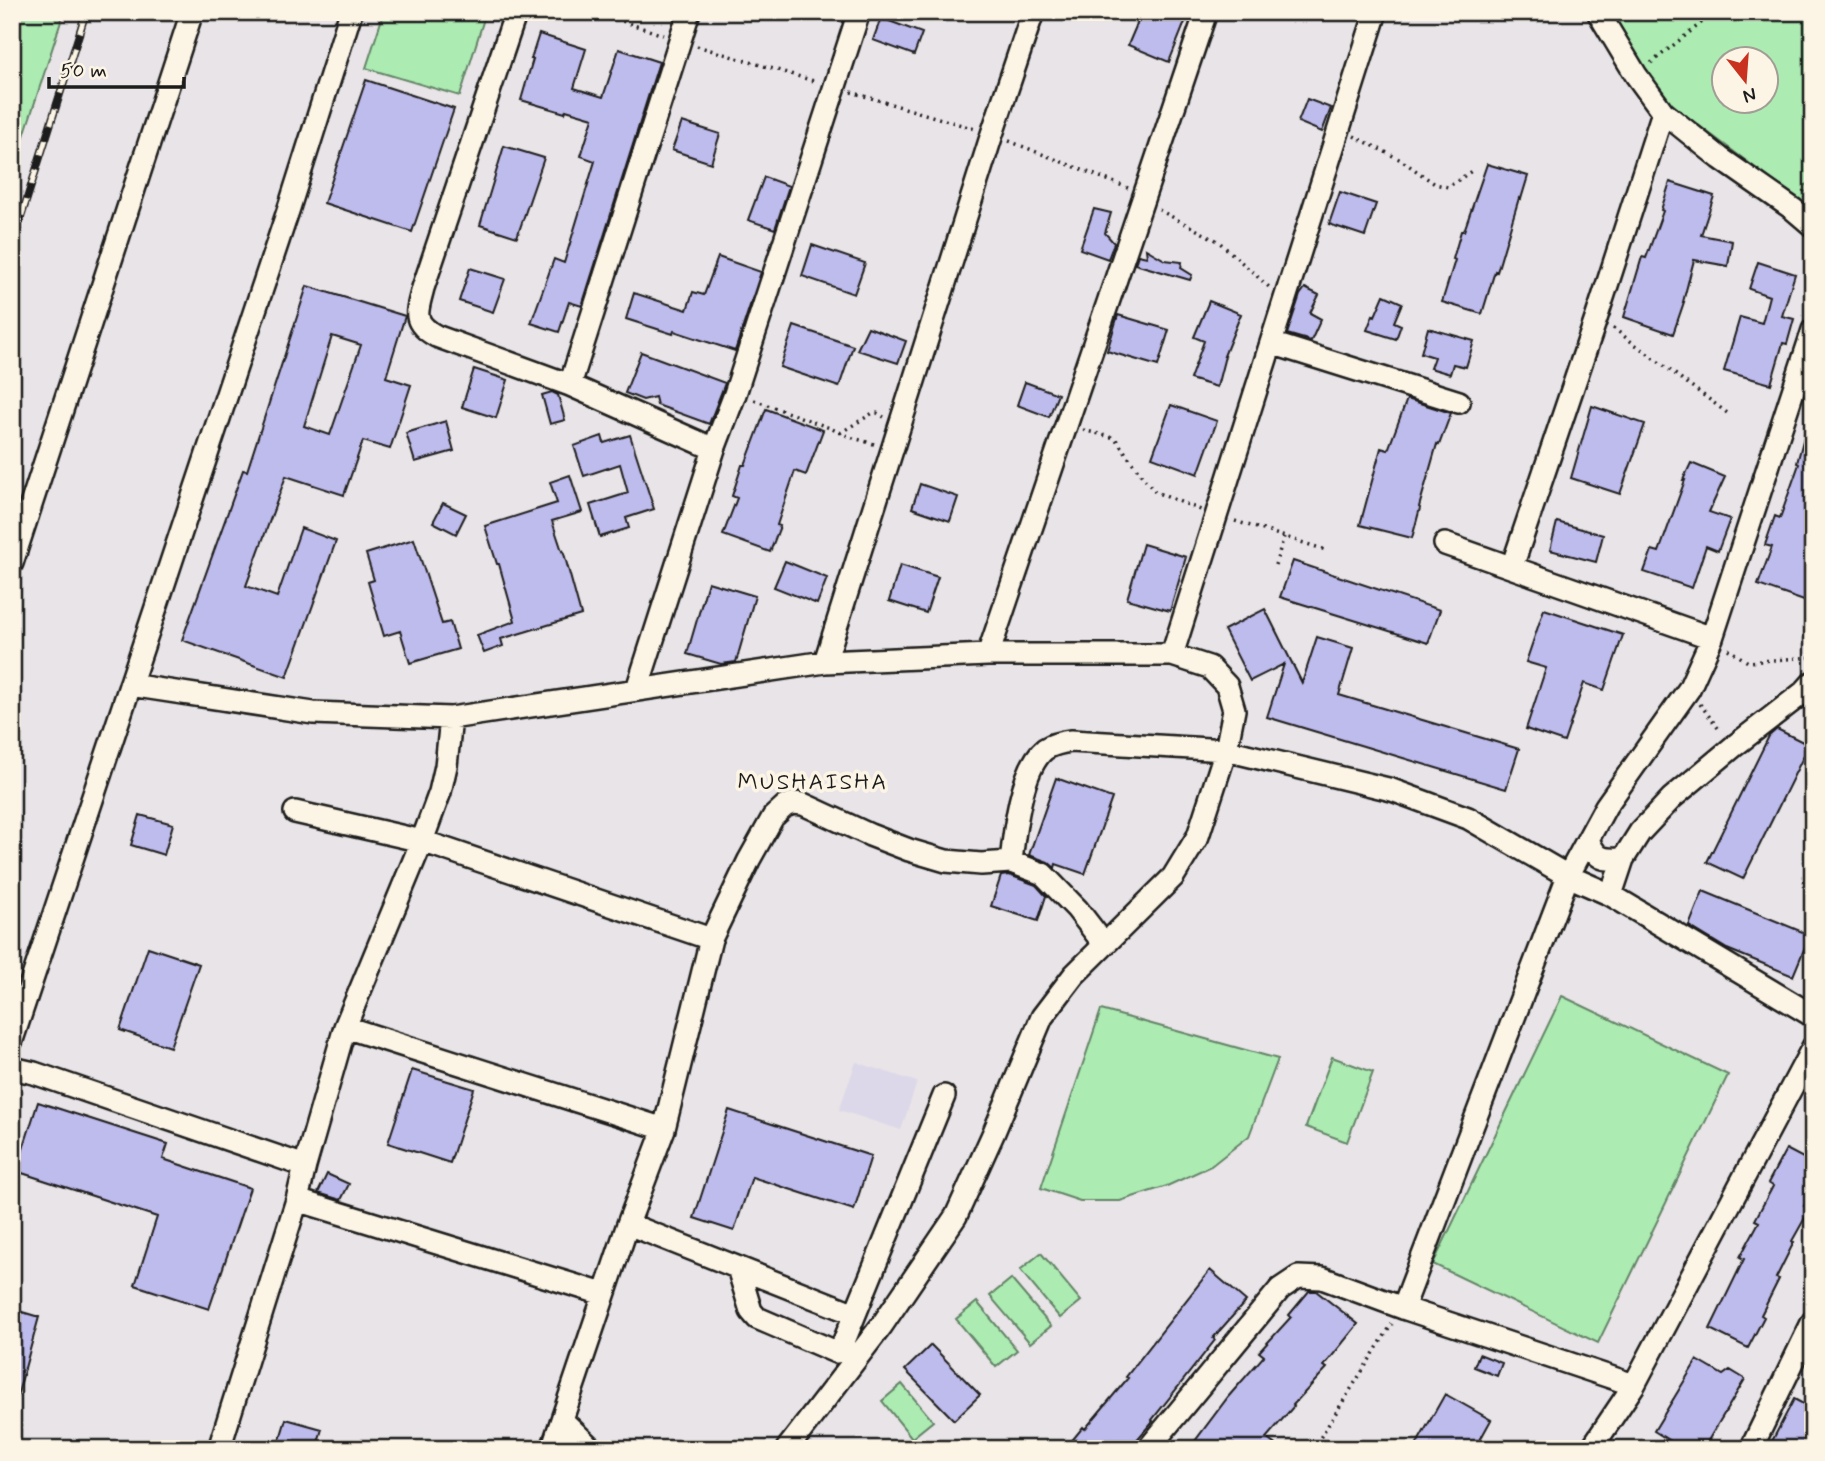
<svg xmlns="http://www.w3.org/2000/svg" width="1825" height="1461" font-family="Mynerve,sans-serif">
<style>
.built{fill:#dcd8e9}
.green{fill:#acebb2;stroke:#648467;stroke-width:2;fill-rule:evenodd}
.building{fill:#bebbed;stroke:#1c1c1c;stroke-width:2;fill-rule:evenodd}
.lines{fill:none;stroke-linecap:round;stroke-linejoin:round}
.minor-casing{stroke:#1c1c1c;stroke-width:26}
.path{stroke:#1c1c1c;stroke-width:3.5;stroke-dasharray:2 5;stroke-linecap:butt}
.minor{stroke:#fcf5e5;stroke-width:21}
.rail-casing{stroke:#1c1c1c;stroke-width:8}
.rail{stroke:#fcf5e5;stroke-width:5;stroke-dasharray:16;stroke-linecap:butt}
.labels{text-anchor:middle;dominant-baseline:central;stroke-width:7;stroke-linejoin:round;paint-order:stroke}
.neighbourhood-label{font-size:23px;letter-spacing:2px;fill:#1c1c1c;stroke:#fcf5e5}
</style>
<rect width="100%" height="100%" fill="#e9e4e7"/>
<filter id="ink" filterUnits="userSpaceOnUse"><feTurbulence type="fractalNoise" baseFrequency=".0143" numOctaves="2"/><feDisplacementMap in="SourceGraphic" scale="14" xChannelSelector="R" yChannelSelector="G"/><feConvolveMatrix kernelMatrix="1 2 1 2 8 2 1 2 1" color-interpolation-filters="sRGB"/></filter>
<g filter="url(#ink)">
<path class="built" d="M856,1062L917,1082L901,1130L839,1110Z"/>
<path class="green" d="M12,12H64L12,173Z
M384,12H486L460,96L366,68Z
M1601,12H1813V211L1669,103ZM1724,60H1766V102H1724Z
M1562,996L1728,1075L1598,1343L1433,1264Z
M1101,1010L1278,1059L1249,1136L1211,1166L1167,1186L1120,1201H1080L1041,1188Z
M1332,1057L1373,1072L1347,1142L1306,1127Z
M1041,1253L1081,1301L1060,1318L1020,1270Z
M1011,1279L1051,1326L1030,1343L990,1296Z
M977,1302L1017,1350L996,1367L956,1319Z
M902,1384L933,1421L912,1438L882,1401Z"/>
<path class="building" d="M1142,12H1189L1169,62L1128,45Z
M881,18L922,33L914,55L873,40Z
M539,34L586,49L574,88L603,97L619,49L659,62L582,306L569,302L559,332L531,323L554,259L564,263L595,161L581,156L593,118L566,110L565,113L521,100L533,59H531Z
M366,80L454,109L412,232L324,203Z
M1307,99L1331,108L1322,132L1298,122Z
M682,122L720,134L711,163L672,150Z
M504,146L544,158L517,237L480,225Z
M1487,164L1528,176L1521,199L1519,198L1497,272L1495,271L1482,314L1442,302L1455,260L1453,259L1461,231H1464Z
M764,177L789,186L775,229L748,220Z
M1670,182L1714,196L1701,235L1732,241L1728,266L1694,260L1683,302H1684L1673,334L1624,317L1642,257L1646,258L1663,211L1661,210Z
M1340,192L1376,204L1365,236L1329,224Z
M1094,209L1111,213L1105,233L1114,243L1108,259L1080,249Z
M812,245L865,263L854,294L802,276Z
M1146,249L1165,260L1182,262L1181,268L1192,275L1190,280L1135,264L1138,255L1147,257Z
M718,257L761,272L735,351L674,331L673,334L626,319L634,293L687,310L693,292L704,295Z
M1758,262L1795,274L1782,316L1794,319L1787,344L1783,343L1771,384L1724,371L1740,317L1762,323L1769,296L1749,289Z
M470,268L505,279L493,312L459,301Z
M307,286L405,316L386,377L411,385L390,449L363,441L344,495L286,476L246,586L277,597L301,528L336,541L287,677L182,640L243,470L247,471ZM332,336L361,345L330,435L304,426Z
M1305,288L1319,295L1310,313L1321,319L1311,341L1287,334L1300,295Z
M1384,295L1402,303L1394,322L1401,325L1396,339L1367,330L1373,315L1375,316Z
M1209,301L1241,314L1224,356H1225L1217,387L1190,379L1204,341L1194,337Z
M1118,315L1169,330L1158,366L1107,351Z
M794,326L853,346L839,387L780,367Z
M868,327L906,341L898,363L857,350Z
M1428,328L1474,341L1466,367L1453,364L1450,374L1430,368L1434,357L1421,353Z
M641,352L725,383L709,424L657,405L655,397L643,400L625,393Z
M474,369L508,380L496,418L462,407Z
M1025,382L1058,394L1049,417L1017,405Z
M552,392L558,395L565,420L550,424L542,395Z
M1407,399L1451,413L1439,445L1437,444L1419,507L1420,508L1412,538L1360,525L1381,448L1388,450Z
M1171,405L1217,421L1198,474L1152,457Z
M1592,406L1645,424L1620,494L1571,478Z
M766,409L823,430L806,475L795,471L777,525L780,526L770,552L723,535L737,498L732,496L742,465H745Z
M446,421L454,451L415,462L406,433Z
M1808,422L1813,423V549L1805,573L1813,575V577L1804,601L1758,585L1772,547L1765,545L1775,516L1780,518L1799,464L1797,463Z
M630,435L654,509L626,518L629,528L600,537L590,505L628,493L620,464L584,476L574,446L602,436L604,443Z
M1691,463L1725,477L1709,512L1730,519L1718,551L1706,546L1692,588L1644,572L1652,550L1659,552L1685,480H1683Z
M570,475L582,512L552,521L562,551L563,550L581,615L501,639L503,646L484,653L477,635L515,621L499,564H497L485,526L557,503L550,482Z
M920,484L958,497L950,521L912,508Z
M443,503L466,514L456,534L433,522Z
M1557,522L1603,535L1596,562L1550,550Z
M414,539L442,624L450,622L458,649L410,663L400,631L384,636L368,582L374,580L366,554Z
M1143,544L1186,557L1170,611L1127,599Z
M785,561L827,578L817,604L774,587Z
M1293,561L1440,610L1428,643L1280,597Z
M900,565L938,577L926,613L889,601Z
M708,582L755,596L736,662L721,664L687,654Z
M1265,609L1302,683L1317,637L1353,648L1339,695L1519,749L1506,789L1267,717L1284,664L1250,681L1224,630Z
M1544,609L1623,635L1604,690L1584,683L1564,742L1526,729L1546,668L1526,662Z
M1777,729L1809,745L1743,879L1707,862L1769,736Z
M1056,778L1112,798L1085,874L1056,864L1055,868L1048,862L1029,855Z
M140,815L173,824L164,855L131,845Z
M1009,875L1036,885L1046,896L1038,921L991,906L1001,876Z
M1703,891L1810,935L1793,976L1727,949L1689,926Z
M148,947L199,964L170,1047L120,1030Z
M412,1070L474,1089L450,1163L388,1143Z
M38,1102L168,1144L163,1159L250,1188L209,1309L135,1285L157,1217L16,1171Z
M729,1110L871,1156L854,1210L752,1177L734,1231L694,1218Z
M1786,1149L1813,1163V1189L1804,1206L1810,1209L1792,1241L1794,1242L1776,1278L1779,1279L1761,1315L1764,1317L1748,1348L1710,1329L1744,1259L1740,1257L1759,1222L1755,1220L1773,1186L1768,1183Z
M327,1174L349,1184L341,1200L318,1193Z
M1210,1270L1246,1301L1213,1338L1215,1340L1152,1420L1153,1421L1129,1449H1065L1083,1427L1085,1429L1128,1378L1126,1377Z
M1309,1291H1316L1358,1324L1324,1366L1327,1368L1293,1405L1294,1406L1266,1438L1281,1449H1189L1228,1397L1264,1356L1259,1352L1291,1317L1289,1315Z
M12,1309L39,1317L17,1397L12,1396Z
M931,1345L980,1395L954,1420L905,1370Z
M1479,1354L1502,1363L1497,1376L1474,1367Z
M1697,1360L1723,1375L1730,1370L1745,1379L1703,1449H1683L1654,1431Z
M1445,1394L1491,1420L1475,1449H1414Z
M1794,1399L1813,1409V1449H1768Z
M286,1419L322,1429L316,1449H277Z"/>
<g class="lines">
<defs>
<path id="minor" d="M516,12L423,288C417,312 411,322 436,336L570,385L714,449
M1598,12L1636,75L1663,112L1720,158L1793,209L1813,226
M1271,343L1459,402
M570,385L689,12
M1445,544L1712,638
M12,563L192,12
M1512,567L1597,316L1663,112
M988,655C1060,440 1135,227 1206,12
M1172,655L1376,12
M825,662L992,134L1033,12
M130,685L313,713L451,718L825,662L988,655H1172L1209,667L1227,686L1234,710L1226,750L1198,836L1173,877L1074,975L1042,1017L994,1132L956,1216L882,1325L787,1449
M637,689L714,449L735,394L859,12
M295,812L422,841L711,939
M1588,840C1597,860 1603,860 1623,859
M1011,862C1014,833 1021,768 1045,749C1053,744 1062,742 1071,741L1226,750L1392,790L1468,818L1568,876L1611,895L1813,1016
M1611,895L1623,859L1640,832L1672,798L1733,747L1804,692L1813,682
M345,1027L664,1129
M12,1040L289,208L351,12
M12,1068L34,1073L305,1166
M297,1200L603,1294
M628,1224L855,1314
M738,1268L751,1311L757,1318L836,1352L840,1351L944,1096
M1403,1308L1568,876L1606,806L1689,689L1712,638L1813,330
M562,1420L592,1449
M219,1449L297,1200L305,1166L345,1027L422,841L440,792L446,766L451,718
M552,1449L628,1224L664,1129L711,939L749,860L773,817L785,806L793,803L803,804L870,835L909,850L946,861L981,864L1011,862L1043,874L1077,909L1104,944
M1148,1449L1280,1289L1298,1277L1322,1278L1403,1308L1634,1385
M1591,1449L1634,1385L1813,1047
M1751,1449L1813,1321"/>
</defs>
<use href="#minor" class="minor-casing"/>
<path class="path" d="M596,12L663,35
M697,46L817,82
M1651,63L1715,12
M851,92L975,129
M1354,136L1401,160L1435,184L1448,187L1473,170
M1009,141L1128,188
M1803,192L1813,176
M1159,210L1218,241L1269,287
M1613,328L1730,415
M754,400L830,428L850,437L874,444
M1083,430L1115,438L1142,476L1155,492L1201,510
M840,433L873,413H877L884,417
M1235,521L1326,550
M1275,565L1284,537
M1728,649L1748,662L1813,657
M1700,704L1721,732
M1313,1449L1392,1324"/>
<use href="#minor" class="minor"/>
<defs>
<path id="rail" d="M12,246L86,12"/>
</defs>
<use href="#rail" class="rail-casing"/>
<use href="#rail" class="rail"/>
</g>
</g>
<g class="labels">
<g class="neighbourhood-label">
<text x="813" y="783">MUSHAISHA</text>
</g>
</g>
<rect width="1825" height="1461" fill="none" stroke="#fcf5e5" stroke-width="42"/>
<rect x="21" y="21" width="1783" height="1419" fill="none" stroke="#1c1c1c" stroke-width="2.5" filter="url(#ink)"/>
<g transform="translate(1745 80) rotate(163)"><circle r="33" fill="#fcf5e5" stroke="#a29e95" stroke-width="2"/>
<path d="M0-5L12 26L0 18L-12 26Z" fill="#c8321e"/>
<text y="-10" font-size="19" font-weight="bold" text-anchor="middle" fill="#1c1c1c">N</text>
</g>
<path d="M49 77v10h135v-10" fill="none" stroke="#1c1c1c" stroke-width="3.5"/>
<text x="60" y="77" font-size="21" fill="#1c1c1c" stroke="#fcf5e5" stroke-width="5" paint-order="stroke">50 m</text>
</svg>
